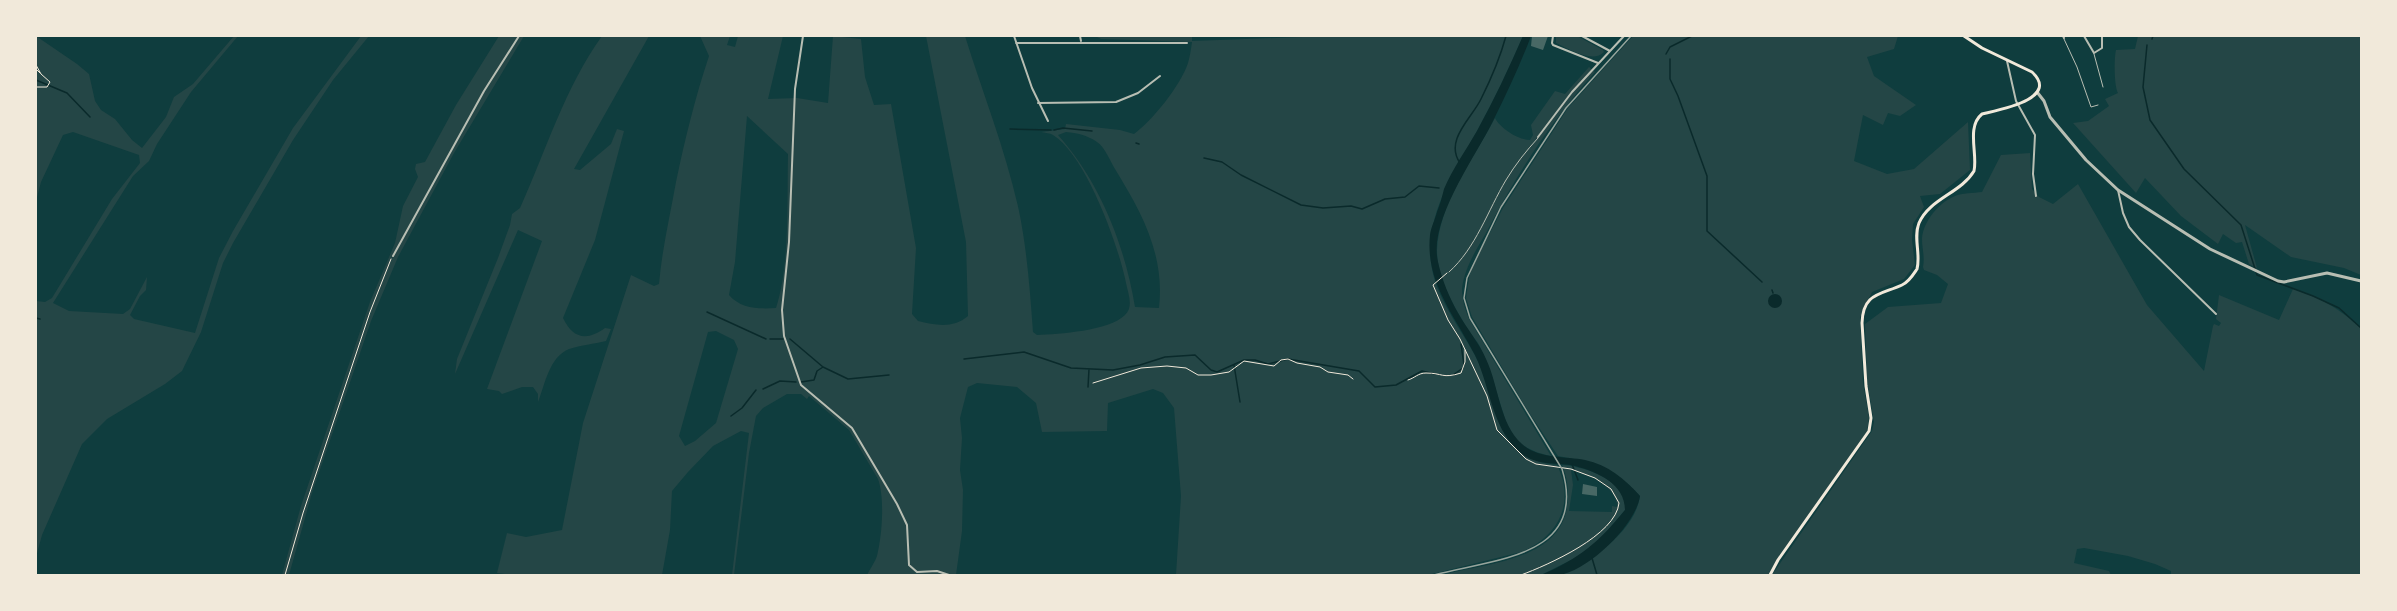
<svg xmlns="http://www.w3.org/2000/svg" width="2397" height="611" font-family="'Times New Roman',serif">
<style>
.green{fill:#244646;fill-rule:evenodd}
.water{fill:#0a2a2b}
.lines{fill:none;stroke-linecap:round;stroke-linejoin:round}
.stream{stroke:#0a2a2b;stroke-width:1.5}
.building{fill:#486865}
.path{stroke:#f1e9da;stroke-width:1}
.service{stroke:#b8beb3;stroke-width:1}
.minor{stroke:#b8beb3;stroke-width:2}
.tertiary{stroke:#b8beb3;stroke-width:3}
.secondary{stroke:#f1e9da;stroke-width:3}
.rail{stroke:#97a49c;stroke-width:1.5}
</style>
<rect width="100%" height="100%" fill="#0f3d3e"/>
<path class="green" d="M36,36L77,64L89,74L95,101L101,110L115,119L132,140L142,148L166,117L174,97L193,84L234,36H238L191,92L157,144L149,161L133,176L53,303L69,311L123,314L130,309L147,277L146,290L140,296L130,315L134,319L195,333L219,258L233,231L293,128L361,36H369L333,80L293,140L233,243L223,263L201,332L182,371L165,384L107,419L82,444L42,535L36,557V301L45,302L52,298L112,199L140,163L139,155L73,132L63,135L41,182L36,201Z
M499,36H524L454,153L398,257L371,321L312,493L289,575H282L301,506L370,302L395,243L403,206L418,177L415,169L416,164L425,162L456,105Z
M602,36H649L574,169L580,170L611,144L617,129L624,131L595,240L563,318C573,339 587,341 605,328L611,329L606,341C594,344 581,345 569,349C549,357 545,385 538,402V394L533,387H522L502,394L499,391L487,389L542,241L518,230L455,374L457,359L498,258L510,225L512,214L520,208C546,151 565,87 602,36Z
M700,36H730L727,45L735,47L738,36H783L768,99L797,98L828,103L833,36L861,39L865,77L874,105L891,104L916,248L912,314L918,321C935,325 953,329 968,316L966,242L926,36H965C983,94 1006,151 1019,211C1027,250 1030,291 1033,332L1037,335C1059,334 1109,331 1125,315C1134,307 1128,293 1126,283C1119,247 1086,155 1053,135C1050,133 1045,133 1041,132L1065,129L1066,124L1120,130L1134,134C1152,121 1181,85 1188,63C1190,56 1191,49 1192,42L1101,39L1095,36H1192V41L1328,36H1523C1509,68 1494,100 1477,131C1451,177 1418,226 1435,281C1447,317 1474,345 1486,380C1499,421 1506,461 1557,465C1576,503 1558,537 1521,552L1428,575H1176L1181,496L1174,408L1163,393L1153,389L1108,403L1107,431L1042,432L1036,403L1017,387L977,383L968,387L960,418L962,438L960,470L963,490L962,531L956,575H867C870,569 875,562 877,556C882,536 885,498 878,479L849,430L809,396L807,399L801,394H787L763,408L756,416L749,453L734,575H732L749,433L741,431L713,446L688,472L672,491L670,530L662,575H512L497,573L507,533L526,537L562,530L583,423L631,275L654,286L659,284C662,249 670,216 676,182C685,139 695,98 709,56ZM747,116L788,154C787,199 790,266 776,308C759,309 741,309 729,295L735,262ZM1066,132C1077,133 1087,135 1097,142C1105,147 1110,161 1115,169C1142,213 1165,255 1159,308L1135,307C1125,246 1100,182 1058,135ZM716,331L734,340L738,349L716,423L695,441L685,446L679,436L708,332Z
M1556,36H1577L1603,50L1604,52C1593,64 1569,49 1556,43Z
M1633,36H1898L1894,49L1867,57L1874,76L1916,105L1900,116L1888,113L1883,125L1863,115L1854,161L1887,174L1914,169L1968,122L1970,170L1940,194L1920,196L1924,207L1913,224L1912,240L1915,265L1904,279L1872,292L1860,317L1863,383L1869,417L1867,432L1779,556L1768,575H1560C1590,562 1635,532 1640,496C1615,468 1594,462 1558,456L1528,411L1472,317L1466,298L1469,278L1472,267L1503,208L1568,108Z
M2138,36H2361V275L2344,268L2291,257L2245,225L2257,268L2249,264L2242,242L2236,243L2223,234L2218,244L2181,216L2145,178L2136,193L2073,123L2088,121L2109,106L2105,99L2118,93C2114,86 2114,59 2116,50L2135,49Z
M1589,67L1595,72C1551,121 1516,175 1486,233C1476,250 1464,269 1462,289C1462,300 1465,309 1469,319L1551,456C1535,453 1520,447 1511,432C1507,427 1505,419 1503,412C1496,392 1491,369 1481,349C1479,343 1473,337 1469,331C1455,308 1437,279 1437,250C1439,203 1474,158 1495,118C1500,128 1518,140 1530,140L1533,135L1531,125L1555,91L1565,94Z
M2030,153L2032,189L2039,197L2053,204L2078,184L2147,305L2204,371L2213,326L2214,324L2219,326L2221,323L2216,319L2219,295L2279,320L2293,289C2322,298 2338,308 2361,328V575H2171V571L2155,564L2128,556L2084,548L2077,549L2074,563L2109,571L2111,575H1772L1872,431L1874,422L1867,380L1865,324L1888,307L1941,303L1948,284L1937,275L1924,270L1923,267C1925,257 1922,248 1922,239C1923,222 1938,203 1955,196C1962,193 1974,193 1982,192L2001,155Z
M1562,465C1581,466 1617,477 1624,498C1626,501 1625,506 1625,510L1598,542L1575,558L1541,575H1443C1485,563 1559,561 1567,507C1569,494 1568,478 1562,465ZM1571,470C1587,473 1618,487 1617,507L1612,506V512L1569,511L1573,485Z"/>
<path class="water" d="M1523,36H1531C1520,65 1507,93 1493,121C1475,158 1428,221 1438,262C1442,280 1449,297 1458,313C1467,329 1479,343 1486,359C1499,386 1499,423 1522,444C1538,459 1565,456 1585,460C1608,465 1625,479 1640,496C1636,525 1588,571 1559,575C1553,576 1547,575 1541,575C1579,559 1599,542 1625,510C1625,484 1598,472 1575,466C1558,462 1541,466 1525,456C1492,434 1491,388 1475,355C1455,316 1425,282 1430,235C1431,227 1435,220 1437,212C1440,205 1442,197 1444,189C1453,168 1466,150 1477,131C1494,100 1509,68 1523,36Z
M1768 301a7 7 0 1 1 14 0a7 7 0 1 1-14 0Z"/>
<g class="lines">
<path class="stream" d="M2152,39L2153,36
M2147,45L2143,87L2150,120L2184,169L2241,225L2257,275L2313,296L2339,308L2361,328
M1666,54L1670,47L1692,36
M1670,59V79L1678,96L1707,176V231L1762,282
M36,80L67,93L90,117
M1010,129L1051,130
M1054,130L1063,128L1092,131
M1136,143L1139,144
M1204,158L1222,162L1241,175L1301,205L1323,208L1351,206L1362,209L1385,199L1405,197L1419,186L1439,188
M1460,163C1444,140 1472,118 1481,99C1491,79 1500,58 1506,36
M1772,290L1773,293
M707,312L766,339
M36,318L40,319
M770,339H783
M790,339L823,367
M1461,344L1464,365
M964,359L1024,352L1071,368L1113,370L1140,365L1165,357L1195,355L1211,370L1217,372L1244,360H1255L1268,364L1288,359L1359,371L1375,387L1396,385L1422,371L1435,374
M1234,365L1240,402
M1453,375L1463,368
M801,382L814,380L817,371L823,367L848,379L889,375
M1088,387L1089,369
M763,389L780,381L796,382
M731,416L742,408L756,390
M1572,464L1578,480
M1592,558L1597,575"/>
</g>
<path class="building" d="M1532,36H1548L1543,50L1531,46Z
M1583,484L1597,487V496L1582,494Z"/>
<g class="lines">
<path class="path" d="M36,65L41,74L50,82L47,87H36
M36,69L40,73
M1447,273L1433,285L1448,320L1460,339L1487,396L1497,430L1526,459L1536,464L1571,469L1595,478L1611,489L1619,503C1616,535 1548,565 1521,575
M1408,380C1415,378 1418,373 1426,373C1443,373 1442,379 1461,373L1465,362V350
M1093,383L1141,368L1167,366L1186,368L1198,375H1211L1229,372L1244,361L1274,366L1281,360L1288,359L1297,363L1320,367L1328,372L1348,375L1353,379
M285,575L303,513L370,312L391,259"/>
<path class="service" d="M2064,39L2077,67L2091,107L2098,105
M2094,54L2103,87
M1449,272C1476,248 1488,210 1506,180C1515,165 1526,151 1538,138"/>
<path class="minor" d="M803,36L795,89L789,242L782,310L784,336L801,385L852,428L897,504L907,525L909,565L917,572L937,571L949,575
M1014,36L1032,88L1048,121
M1080,36L1081,41
M1553,36L1552,43L1553,45L1598,63
M1582,36L1610,51
M2063,36L2064,38
M2084,36L2094,53L2102,48V36
M1016,43H1187
M2007,61L2016,101L2035,135L2033,174L2036,196
M1038,103L1116,102L1138,93L1160,76
M1538,137L1572,92L1624,36
M2118,190L2123,213L2129,227L2140,240L2216,314
M393,256L484,91L519,36"/>
<path class="tertiary" d="M2037,92L2044,101L2050,117L2086,160L2118,190L2210,249L2278,281L2284,282L2327,273L2361,281"/>
<path class="secondary" d="M1770,575L1778,560L1869,431L1871,418L1866,386L1862,323C1863,293 1880,295 1902,285C1909,282 1913,275 1917,269C1921,254 1913,238 1919,223C1929,199 1961,193 1974,171C1978,154 1966,127 1982,114C1998,110 2061,99 2032,72L1982,48L1964,36"/>
<path class="rail" d="M1434,575C1492,559 1589,558 1562,469L1470,318L1464,298L1467,278L1501,207L1566,108L1631,36"/>
</g>
<rect width="2397" height="611" fill="none" stroke="#f1e9da" stroke-width="74"/>
</svg>
